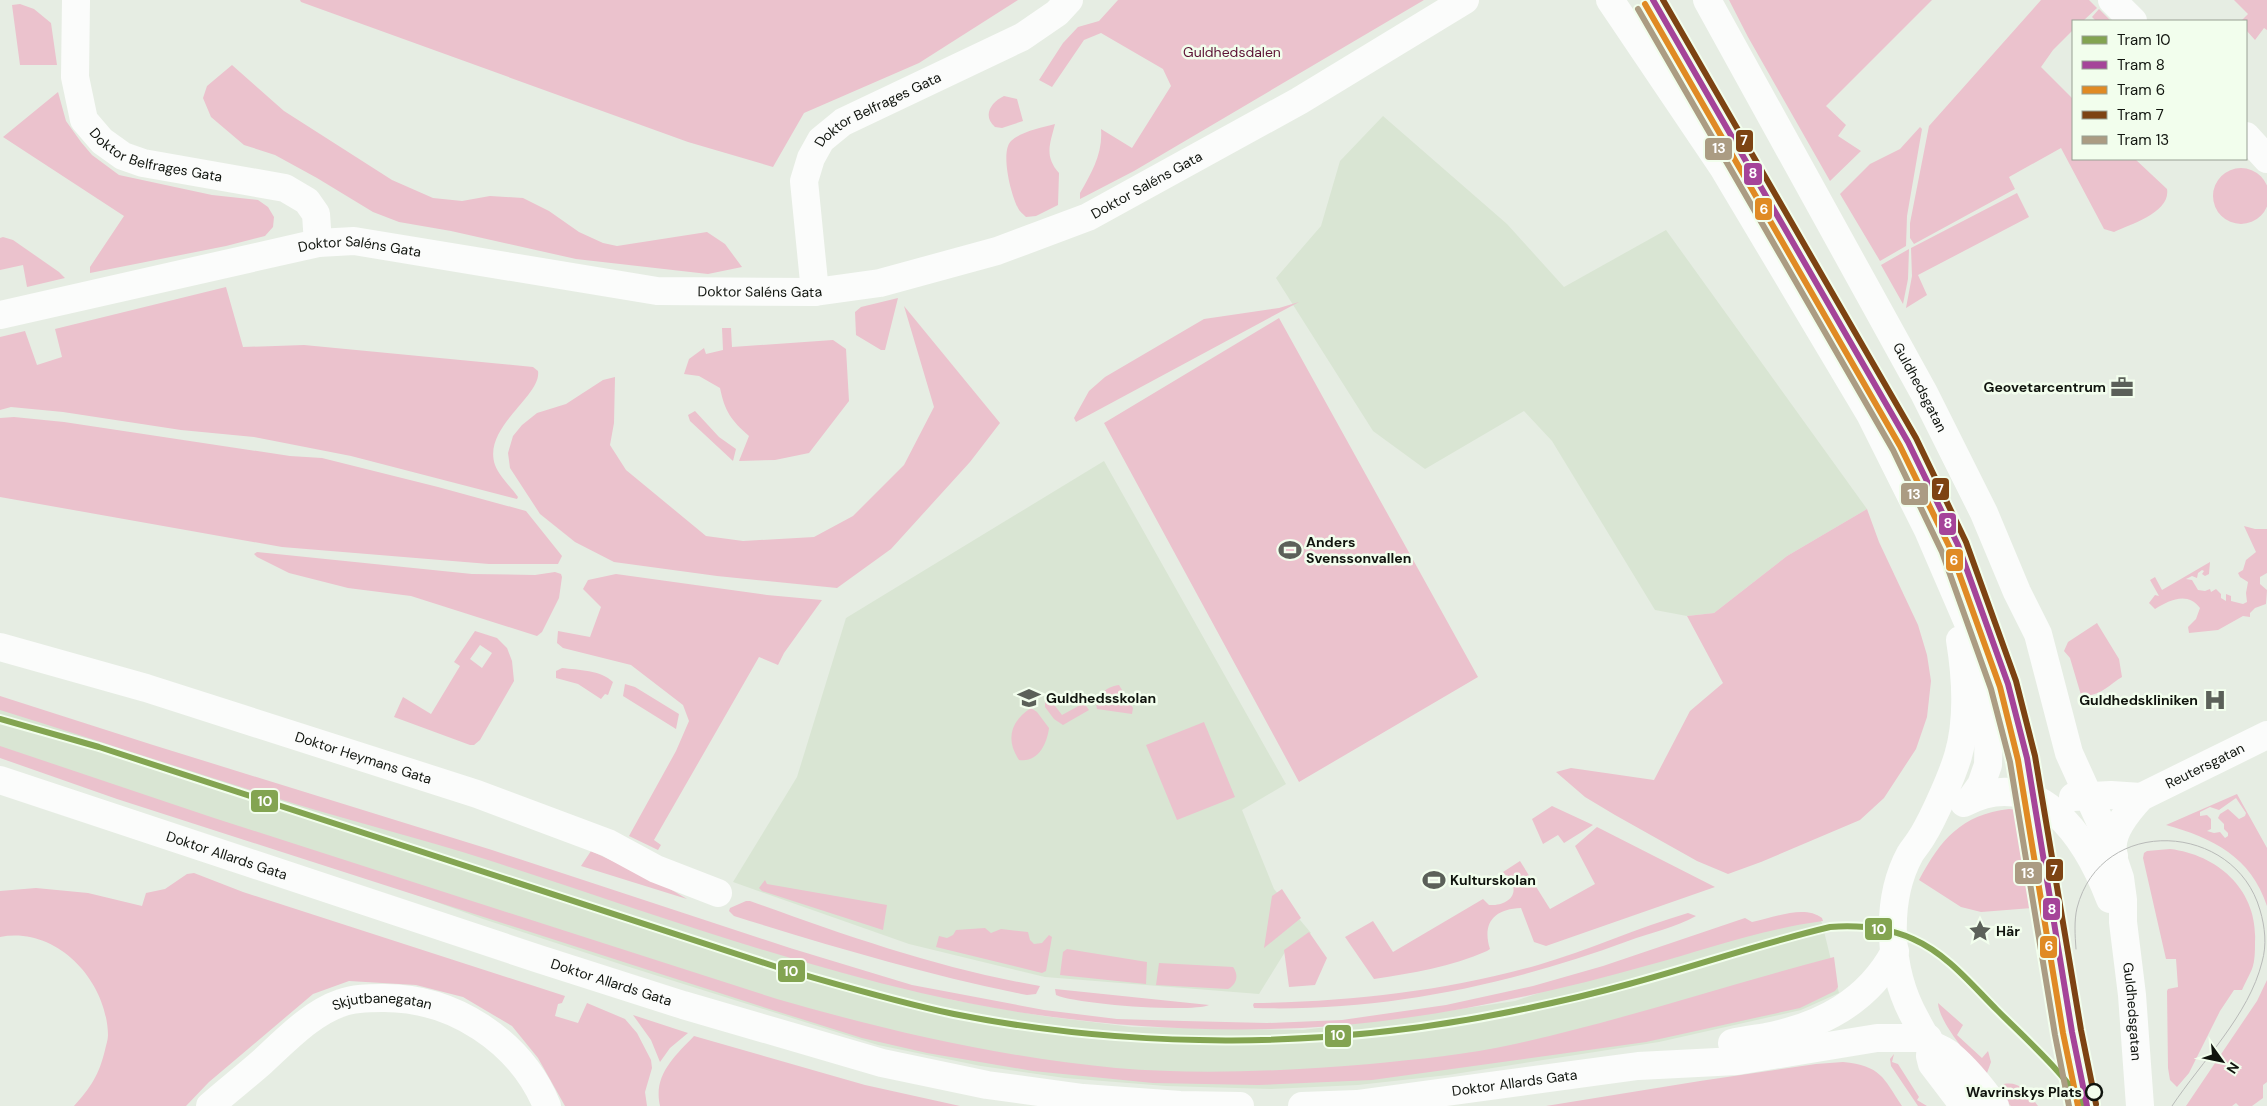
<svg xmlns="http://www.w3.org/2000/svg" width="2267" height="1106" font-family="'DM Sans',sans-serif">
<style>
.built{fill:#d9e5d3}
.green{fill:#ebc2cd;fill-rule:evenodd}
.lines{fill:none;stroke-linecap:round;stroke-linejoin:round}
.minor{stroke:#fbfcfb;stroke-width:28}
.tram{stroke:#b8bab8;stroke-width:1}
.tram-1-casing{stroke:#f2feed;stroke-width:10}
.tram-2-casing{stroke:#f2feed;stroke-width:10}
.tram-3-casing{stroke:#f2feed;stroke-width:10}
.tram-4-casing{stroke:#f2feed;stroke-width:10}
.tram-5-casing{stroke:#f2feed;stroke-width:10}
.tram-1{stroke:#83a451;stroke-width:6}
.tram-2{stroke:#a54499;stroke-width:6}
.tram-3{stroke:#e08a24;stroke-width:6}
.tram-4{stroke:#7d4313;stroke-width:6}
.tram-5{stroke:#ab9c83;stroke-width:6}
.stop-dot{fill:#f2feed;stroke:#10140e;stroke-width:2.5}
.labels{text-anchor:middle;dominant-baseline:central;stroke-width:5;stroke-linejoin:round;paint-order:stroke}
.park-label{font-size:14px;fill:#5c1235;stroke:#f2feed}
.street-label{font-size:14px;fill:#10140e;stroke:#f2feed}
.poi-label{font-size:14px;font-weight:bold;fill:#10140e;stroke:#f2feed;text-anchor:start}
.stop-label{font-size:14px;font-weight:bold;fill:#10140e;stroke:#f2feed;text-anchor:end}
.line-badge{stroke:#f2feed;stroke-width:2}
.badge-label{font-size:14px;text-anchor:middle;font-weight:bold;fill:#fff}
</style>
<rect width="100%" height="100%" fill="#e6ede3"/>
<path class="built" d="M1383,116L1507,224L1564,287L1666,230L1867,509L1787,556L1714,613L1687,616L1655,610L1552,441L1524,411L1425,469L1373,431L1276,278L1321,226L1340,161Z
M1104,461L1286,784L1242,810L1274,889L1311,933L1285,952L1259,994L1045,977L909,944L733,882L797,777L846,618Z
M0,699L953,1000L1043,1016L1132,1027L1303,1030L1413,1016L1515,1001L1569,983L1817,915L1822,923L1839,993L1801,1010L1659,1042L1448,1075L1358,1085L1271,1089L1166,1086L1065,1078L981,1066L878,1045L623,965L483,919L203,817L0,753Z"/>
<path class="green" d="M300,0H1018L919,63L804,113L773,167L688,142L301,2Z
M1118,0H1424L1134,171L1080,199V193C1092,172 1103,153 1101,129L1132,148L1171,86L1163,69L1101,33L1084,40L1052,87L1039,80L1063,43L1078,27L1099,21Z
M1729,0H1932L1826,106L1846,125L1838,136L1861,151L1830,181L1748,37Z
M2041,0H2089L2097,8L2083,21H2073V30L2053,50L2041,67L2073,99V159H2135L2167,189C2171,212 2131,224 2114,232L2104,229L2061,148L2009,177L2015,189L1914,244L1910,238V223L1929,126Z
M2234,0H2267V30L2264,28L2255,40L2246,30V21H2241L2248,14Z
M20,4L34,9L51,23L57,65H20L12,5Z
M2099,9L2111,21H2096L2092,17Z
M232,65L284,111L392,180L433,198L462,201L490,196L523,198L549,211L579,232L603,243L617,246L707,232L725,244L742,267L708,274L576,259L451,231L399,222L373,212L317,178L275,155L244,145L211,117L203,98L207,86Z
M58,92L66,121L81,142L92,155L119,175L212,195L258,200L268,207L274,217L273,227L265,236L226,246L90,273V267L124,216L3,137Z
M1004,96L1017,99L1023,121L1002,128L995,127C982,116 991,102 1004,96Z
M1055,124C1050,144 1044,156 1059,173L1058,205L1036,216L1026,217C1023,214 1019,211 1018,208C1011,195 1000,152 1011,141C1022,131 1041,128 1055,124Z
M1920,127L1922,129L1907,216L1906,246L1880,261L1840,194L1870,164L1900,149Z
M2213 196a28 28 0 1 1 56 0a28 28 0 1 1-56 0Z
M2017,193L2029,217L1918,275L1927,295L1906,308L1912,276L1911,248Z
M3,237L13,240L59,272L65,278L27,287L23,265L0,270V238Z
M1909,249L1908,279L1903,304L1881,265Z
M226,287L243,347L304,345L533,367L538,371C542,396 482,427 495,465C499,476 511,487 518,497L517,499L351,456L254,437L181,430L63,412L11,407L0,410V337L25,331L37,365L62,357L55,329Z
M898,298L885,350H881L856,335L855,312L861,307Z
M1299,302L1076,422L1074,418L1089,391L1105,377L1204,319L1279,308Z
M904,306L1000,423L970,462L891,549L837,588L717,576L614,562L575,542L540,514L510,468L508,453L513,436L522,425L537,413L566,404L603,380L615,377L614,423L610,445L626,470L706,536L743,541L814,537L853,516L904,465L934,407Z
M1279,318L1478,677L1299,782L1104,423Z
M722,328H731L732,347L833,340L846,349L849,401L809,453L775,460L739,461L749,436C731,420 725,412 720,388L699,376L684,374L689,359L704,348L706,354L723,350Z
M695,411L719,437L736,449L733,461L690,421L688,415Z
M14,417L64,422L290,456L322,458L438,487L526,511L562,556L558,564H489L282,547L0,497V418Z
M1867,509L1879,542L1918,625L1927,655L1931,681L1927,717L1916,749L1884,798L1860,820L1761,862L1728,874L1697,861L1615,815L1585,797L1556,772L1571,768L1654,780L1690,711L1723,683L1687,616L1714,613L1787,556Z
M2244,526L2255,529H2267V573L2260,577V584L2267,590L2266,604L2255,608L2250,613V617L2243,616L2218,630L2189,633L2188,627L2196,619L2200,608C2188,591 2169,600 2155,609L2149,603L2155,595L2159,596L2150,580L2155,577L2162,590L2210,562L2209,574L2205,576L2202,574L2204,571L2202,570L2198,573L2197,578L2192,576L2186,579L2192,580L2198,590L2205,591L2210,589L2211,592L2216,589L2221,594V598L2226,601V594L2231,596V601L2243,604L2247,602L2246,593L2248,582L2240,577L2238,573L2243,570L2246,560L2256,552Z
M257,552L472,574L535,575L555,572L561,574L562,577L559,598L542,632L537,636L411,596L348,588L289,573L257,557L254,554Z
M616,574L767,595L822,600L784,653L778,665L759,657L654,840L661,845L658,850L629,836L676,751L689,721L683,705L631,665L563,648L557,643L558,631L590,637L601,607L583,589L588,580Z
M2097,623L2119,659L2122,677C2110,684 2097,699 2081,695L2070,658L2064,651L2068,642Z
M475,631L497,638L507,648L512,661L514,681L480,740L474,745H470L394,717L403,697L431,714L460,666L454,662ZM480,645L492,653L482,668L470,659Z
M562,668C578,670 601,670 613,682L608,695L605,694L601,699L578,684L556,678V671Z
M625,684L635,687L679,714L676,729L623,696Z
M1119,685L1133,708L1132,714L1097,709C1093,696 1108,686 1119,685Z
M0,696L153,745L492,850L790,948L912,985L1044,1010L1117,1019L1184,1021L1267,1023L1342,1020L1446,1005L1533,986L1603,966L1745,918L1752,922C1773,918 1804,904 1822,918L1823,921C1763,929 1707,949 1649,965C1546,994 1440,1017 1334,1026C1197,1036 1054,1024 921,993C774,959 631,906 488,860C416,837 342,819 270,796C180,768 90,738 0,710Z
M1049,698L1062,715L1084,703L1089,710L1063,725L1054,719L1045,707V700Z
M1031,708L1037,712L1049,728C1047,744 1038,763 1019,760C1005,739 1011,721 1031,708Z
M1204,722L1235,797L1177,820L1146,745Z
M0,746L214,818L777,999C888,1031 1000,1057 1116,1068C1200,1075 1286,1071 1370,1064C1418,1059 1467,1055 1515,1044C1623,1020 1727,985 1834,957L1838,987L1835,991L1800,1008L1646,1042L1372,1080L1258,1085L1153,1083L1033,1071L927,1053L862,1038L760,1006L117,799L0,758Z
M2237,794L2267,848V906C2251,857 2213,838 2166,825ZM2236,798L2246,813L2245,816L2239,819L2228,809L2220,814L2218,818L2224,824V829L2228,833V836L2225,838L2220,832L2214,833L2207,831L2211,829V819L2207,815L2200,816V812L2210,807L2219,810Z
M1552,806L1593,825L1564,843L1558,835L1543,844L1532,819Z
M2009,809L2020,810L2032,908L1981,912L1961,907L1919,880C1941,839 1961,815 2009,809Z
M1597,827L1715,887L1546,946L1534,942L1521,908C1493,909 1482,924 1490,949L1487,951C1451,967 1413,973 1374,979L1345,937L1373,921L1393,952L1483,899L1489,905C1501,906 1517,900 1513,885C1512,880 1506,876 1503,872L1520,861L1550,909L1595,884L1575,846Z
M2170,849C2219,855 2258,891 2255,942C2255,951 2255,961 2252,969C2249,976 2245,983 2242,990H2234L2220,1011L2189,1073L2177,1087L2170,1080L2168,1068L2167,991L2168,989L2178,987L2176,959H2166L2143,858L2144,853L2147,851Z
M591,851L660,883L687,899L581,866Z
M194,873L243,892L565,996L562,1003L558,1004L555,1016L578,1023L587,1003L625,1019L637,1033L651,1060L652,1068L645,1092L647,1106H565L538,1058L512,1026L463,997L416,985L349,981L313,994L209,1082L186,1106H74C91,1087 99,1075 105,1050C106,1045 108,1040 108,1035C107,981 57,926 0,937V891L36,888L88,893L142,906L146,893L165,889L187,874Z
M765,880L767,884L887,905L883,930L762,891L759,888Z
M1282,889L1301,918L1264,948L1272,896Z
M746,901H750C844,935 940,969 1040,986L1036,994L1027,995C927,975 831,946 734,916L729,911L730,908Z
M1688,913L1696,916C1676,927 1650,933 1628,941C1509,985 1381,1012 1254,1008L1253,1005L1254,1003C1349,1002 1446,991 1538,965C1589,950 1637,928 1688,913Z
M985,928L991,933L1001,929L1028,932L1030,940L1034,944L1042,943L1049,935L1052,937L1046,971L1042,973L936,947L939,936L947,938L953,935L956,930Z
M1309,932L1327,958L1315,985L1289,987L1284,950Z
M1067,949L1147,962L1146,984L1060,975L1063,952Z
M1159,963L1233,967C1239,975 1237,984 1228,989L1156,985Z
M2267,980V1082L2263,1085V1098L2252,1106H2239L2236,1103L2232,1106H2186L2257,1001Z
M1055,989L1209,1005C1191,1013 1075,1004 1056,995Z
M1938,1003L1963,1025L1957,1035L1982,1058L1988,1051L1991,1062L1987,1073L1985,1075C1971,1059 1939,1023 1938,1003Z
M633,1015L688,1033L670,1048L660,1062L651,1040Z
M694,1036L865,1085L960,1106H660C653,1075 674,1057 694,1036Z
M1894,1054L1892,1062L1898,1064L1919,1097L1917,1100L1927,1106H1918L1891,1066L1890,1059Z
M1843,1062C1881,1066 1883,1077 1902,1106H1546L1700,1081L1816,1064Z
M2004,1084C2021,1081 2029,1094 2038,1106H2011L2000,1095L1999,1091Z"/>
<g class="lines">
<g class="minor">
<path id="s1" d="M76,0L75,77L84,120L102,141L123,156L143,163L285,188L307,201L316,214L318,243"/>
<path d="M1610,0L1724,169L1870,414L1928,530L1969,625L1979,655L1987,693L1989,722L1988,765L1981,785L1971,799"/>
<path id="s2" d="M1707,0L1924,393L1984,513L2017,592L2038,634L2069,753L2103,828L2120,878L2123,900V922L2132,995L2140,1106"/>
<path d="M2112,0L2133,21"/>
<path d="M2246,136L2267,159"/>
<path id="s3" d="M815,292L804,181L811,158L821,140L843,122L1022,37L1057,13L1069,0"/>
<path id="s4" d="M0,315L318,243L354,241L657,291L815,292L880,283L997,251L1088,217L1299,101L1465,0"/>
<path d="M1960,640C1966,677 1969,719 1958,756C1952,776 1934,817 1923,835C1919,842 1914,848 1910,854C1884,902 1889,971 1915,1018C1919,1025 1925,1038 1931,1044C1936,1048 1945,1050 1950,1055C1967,1069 1982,1088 1995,1106"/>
<path id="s5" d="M0,647L146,688L477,794L608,843L656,869L718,893"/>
<path id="s6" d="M0,780L539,959L683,1005L882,1063L987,1085L1083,1098L1180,1105L1240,1106"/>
<path d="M2073,797L2111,795L2141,797"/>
<path d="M1964,803C2039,763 2087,839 2110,899"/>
<path id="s7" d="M2114,856C2107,835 2128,811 2141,797L2267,735"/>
<path d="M1732,1043C1743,1040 1754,1039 1766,1037C1821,1026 1868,1002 1895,951"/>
<path d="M1931,1044L1930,1056L1932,1064L1964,1106"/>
<path id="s8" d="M210,1106C227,1091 245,1077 262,1062C285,1041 311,1013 341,1003C354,998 369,998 382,998C453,997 520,1041 547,1106"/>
<path id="s9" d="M1302,1106L1357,1104L1638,1066L1737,1061L1877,1038H1928"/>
</g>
<path class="tram" d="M2076,949C2075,935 2074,921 2077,908C2101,814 2235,822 2260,910C2265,927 2267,945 2262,962C2249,1015 2202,1061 2172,1106"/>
<defs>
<path id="tram-1" d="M0,719L99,747L783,969C840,985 896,1002 954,1014C1136,1050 1327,1049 1509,1012C1549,1004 1589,995 1629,984C1696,966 1762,943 1830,927C1858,925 1886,927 1913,939C1947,954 1971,984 1997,1010C2028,1041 2060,1069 2085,1106"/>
<path id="tram-2" d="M1653,0L1908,442L1958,545L2008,684L2027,758L2072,1032L2087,1106"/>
<path id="tram-3" d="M1645,4L1900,446L1950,548L2000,687L2018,760L2063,1033L2078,1106"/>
<path id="tram-4" d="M1663,0L1916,438L1966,542L2016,681L2035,756L2081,1030L2096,1104"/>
<path id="tram-5" d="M1638,9L1893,450L1942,552L1991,689L2010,762L2055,1035L2069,1106"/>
</defs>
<use href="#tram-1" class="tram-1-casing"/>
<use href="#tram-2" class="tram-2-casing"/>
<use href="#tram-3" class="tram-3-casing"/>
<use href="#tram-4" class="tram-4-casing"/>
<use href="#tram-5" class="tram-5-casing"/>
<use href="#tram-1" class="tram-1"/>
<use href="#tram-2" class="tram-2"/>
<use href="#tram-3" class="tram-3"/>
<use href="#tram-4" class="tram-4"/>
<use href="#tram-5" class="tram-5"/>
</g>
<defs>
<symbol id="office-bare" viewBox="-9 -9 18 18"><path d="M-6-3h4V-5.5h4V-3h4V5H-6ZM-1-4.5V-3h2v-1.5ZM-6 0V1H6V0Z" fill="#5b6059" stroke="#f2feed" stroke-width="2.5" paint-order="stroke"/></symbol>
<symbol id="stadium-bare" viewBox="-9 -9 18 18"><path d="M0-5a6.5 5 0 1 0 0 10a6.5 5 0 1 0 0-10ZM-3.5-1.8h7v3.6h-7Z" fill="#5b6059" stroke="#f2feed" stroke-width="2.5" paint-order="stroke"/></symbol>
<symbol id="school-bare" viewBox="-9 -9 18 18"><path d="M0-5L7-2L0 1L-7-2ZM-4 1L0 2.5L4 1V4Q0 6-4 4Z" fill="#5b6059" stroke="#f2feed" stroke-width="2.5" paint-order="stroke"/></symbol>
<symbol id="hospital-bare" viewBox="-9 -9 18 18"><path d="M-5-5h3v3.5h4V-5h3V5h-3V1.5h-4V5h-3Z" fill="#5b6059" stroke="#f2feed" stroke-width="2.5" paint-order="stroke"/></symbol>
<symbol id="sight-bare" viewBox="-9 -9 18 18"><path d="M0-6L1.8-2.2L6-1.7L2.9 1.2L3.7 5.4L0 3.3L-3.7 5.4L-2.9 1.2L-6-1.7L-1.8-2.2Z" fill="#5b6059" stroke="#f2feed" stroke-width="2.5" paint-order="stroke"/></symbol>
</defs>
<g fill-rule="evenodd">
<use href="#office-bare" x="2106" y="371" width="32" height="32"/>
<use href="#stadium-bare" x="1274" y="534" width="32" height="32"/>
<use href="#school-bare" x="1013" y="682" width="32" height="32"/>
<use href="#hospital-bare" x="2199" y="684" width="32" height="32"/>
<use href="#stadium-bare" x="1418" y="864" width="32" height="32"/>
<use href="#sight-bare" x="1964" y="915" width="32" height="32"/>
</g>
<circle class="stop-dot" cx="2094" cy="1092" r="8"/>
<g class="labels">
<g class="park-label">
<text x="1232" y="52">Guldhedsdalen</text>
</g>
<g class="street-label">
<text stroke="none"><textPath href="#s3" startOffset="221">Doktor Belfrages Gata</textPath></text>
<text stroke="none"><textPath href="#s1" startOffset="205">Doktor Belfrages Gata</textPath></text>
<text stroke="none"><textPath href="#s4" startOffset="1178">Doktor Saléns Gata</textPath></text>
<text stroke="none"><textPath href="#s4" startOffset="368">Doktor Saléns Gata</textPath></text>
<text stroke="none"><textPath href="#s4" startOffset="772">Doktor Saléns Gata</textPath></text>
<text stroke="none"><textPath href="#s2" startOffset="442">Guldhedsgatan</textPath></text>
<text stroke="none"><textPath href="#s5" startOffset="380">Doktor Heymans Gata</textPath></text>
<text stroke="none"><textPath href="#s7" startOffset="139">Reutersgatan</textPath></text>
<text stroke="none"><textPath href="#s6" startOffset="239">Doktor Allards Gata</textPath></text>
<text stroke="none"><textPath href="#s6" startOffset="644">Doktor Allards Gata</textPath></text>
<text stroke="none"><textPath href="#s8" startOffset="209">Skjutbanegatan</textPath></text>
<text stroke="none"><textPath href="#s2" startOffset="1108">Guldhedsgatan</textPath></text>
<text stroke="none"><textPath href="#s9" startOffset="214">Doktor Allards Gata</textPath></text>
</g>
<g class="poi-label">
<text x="2106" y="387" text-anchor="end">Geovetarcentrum</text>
<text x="1306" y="542">Anders<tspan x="1306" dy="16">Svenssonvallen</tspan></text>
<text x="1046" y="698">Guldhedsskolan</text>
<text x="2198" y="700" text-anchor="end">Guldhedskliniken</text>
<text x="1450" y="880">Kulturskolan</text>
<text x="1996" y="931">Här</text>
</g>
<g class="stop-label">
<text x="2082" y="1092">Wavrinskys Plats</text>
</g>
</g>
<g class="line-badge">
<rect x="1735" y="129" width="19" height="24" rx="5" fill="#7d4313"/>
<rect x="1704" y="137" width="29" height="24" rx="5" fill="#ab9c83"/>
<rect x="1743" y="162" width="20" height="24" rx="5" fill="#a54499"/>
<rect x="1754" y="197" width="19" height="24" rx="5" fill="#e08a24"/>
<rect x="1931" y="477" width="19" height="24" rx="5" fill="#7d4313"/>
<rect x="1900" y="482" width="29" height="24" rx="5" fill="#ab9c83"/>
<rect x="1938" y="512" width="19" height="24" rx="5" fill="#a54499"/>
<rect x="1945" y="548" width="19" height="24" rx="5" fill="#e08a24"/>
<rect x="250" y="789" width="29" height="24" rx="5" fill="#83a451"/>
<rect x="2045" y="858" width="19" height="24" rx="5" fill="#7d4313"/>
<rect x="2014" y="861" width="29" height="24" rx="5" fill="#ab9c83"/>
<rect x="2042" y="897" width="19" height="24" rx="5" fill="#a54499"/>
<rect x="1864" y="917" width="29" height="24" rx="5" fill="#83a451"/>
<rect x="2039" y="935" width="19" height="24" rx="5" fill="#e08a24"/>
<rect x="777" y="959" width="29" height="24" rx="5" fill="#83a451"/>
<rect x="1324" y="1024" width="28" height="24" rx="5" fill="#83a451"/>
</g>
<g class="badge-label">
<text x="1744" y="145">7</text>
<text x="1719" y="153">13</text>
<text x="1753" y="178">8</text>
<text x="1764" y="214">6</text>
<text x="1940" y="494">7</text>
<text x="1914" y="499">13</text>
<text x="1948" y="528">8</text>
<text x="1954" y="565">6</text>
<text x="265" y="806">10</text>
<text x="2054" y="875">7</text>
<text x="2028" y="878">13</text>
<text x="2052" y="914">8</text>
<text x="1879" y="934">10</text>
<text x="2049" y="951">6</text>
<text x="791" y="976">10</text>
<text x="1338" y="1040">10</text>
</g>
<rect x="2072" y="20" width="175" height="140" fill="#f2feed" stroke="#98a094"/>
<rect x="2082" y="36" width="25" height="8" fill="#83a451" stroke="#98a094"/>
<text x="2117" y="45" font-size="15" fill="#10140e">Tram 10</text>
<rect x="2082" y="61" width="25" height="8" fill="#a54499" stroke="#98a094"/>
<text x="2117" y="70" font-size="15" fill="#10140e">Tram 8</text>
<rect x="2082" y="86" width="25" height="8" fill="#e08a24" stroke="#98a094"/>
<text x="2117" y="95" font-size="15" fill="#10140e">Tram 6</text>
<rect x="2082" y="111" width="25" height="8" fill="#7d4313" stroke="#98a094"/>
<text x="2117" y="120" font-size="15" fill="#10140e">Tram 7</text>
<rect x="2082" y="136" width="25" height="8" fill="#ab9c83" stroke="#98a094"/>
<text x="2117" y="145" font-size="15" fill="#10140e">Tram 13</text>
<g transform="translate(2222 1061) rotate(123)" stroke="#f2feed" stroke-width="4" paint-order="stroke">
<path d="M0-4L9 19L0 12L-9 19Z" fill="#10140e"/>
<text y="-8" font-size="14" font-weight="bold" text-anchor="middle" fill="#10140e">N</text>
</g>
</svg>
